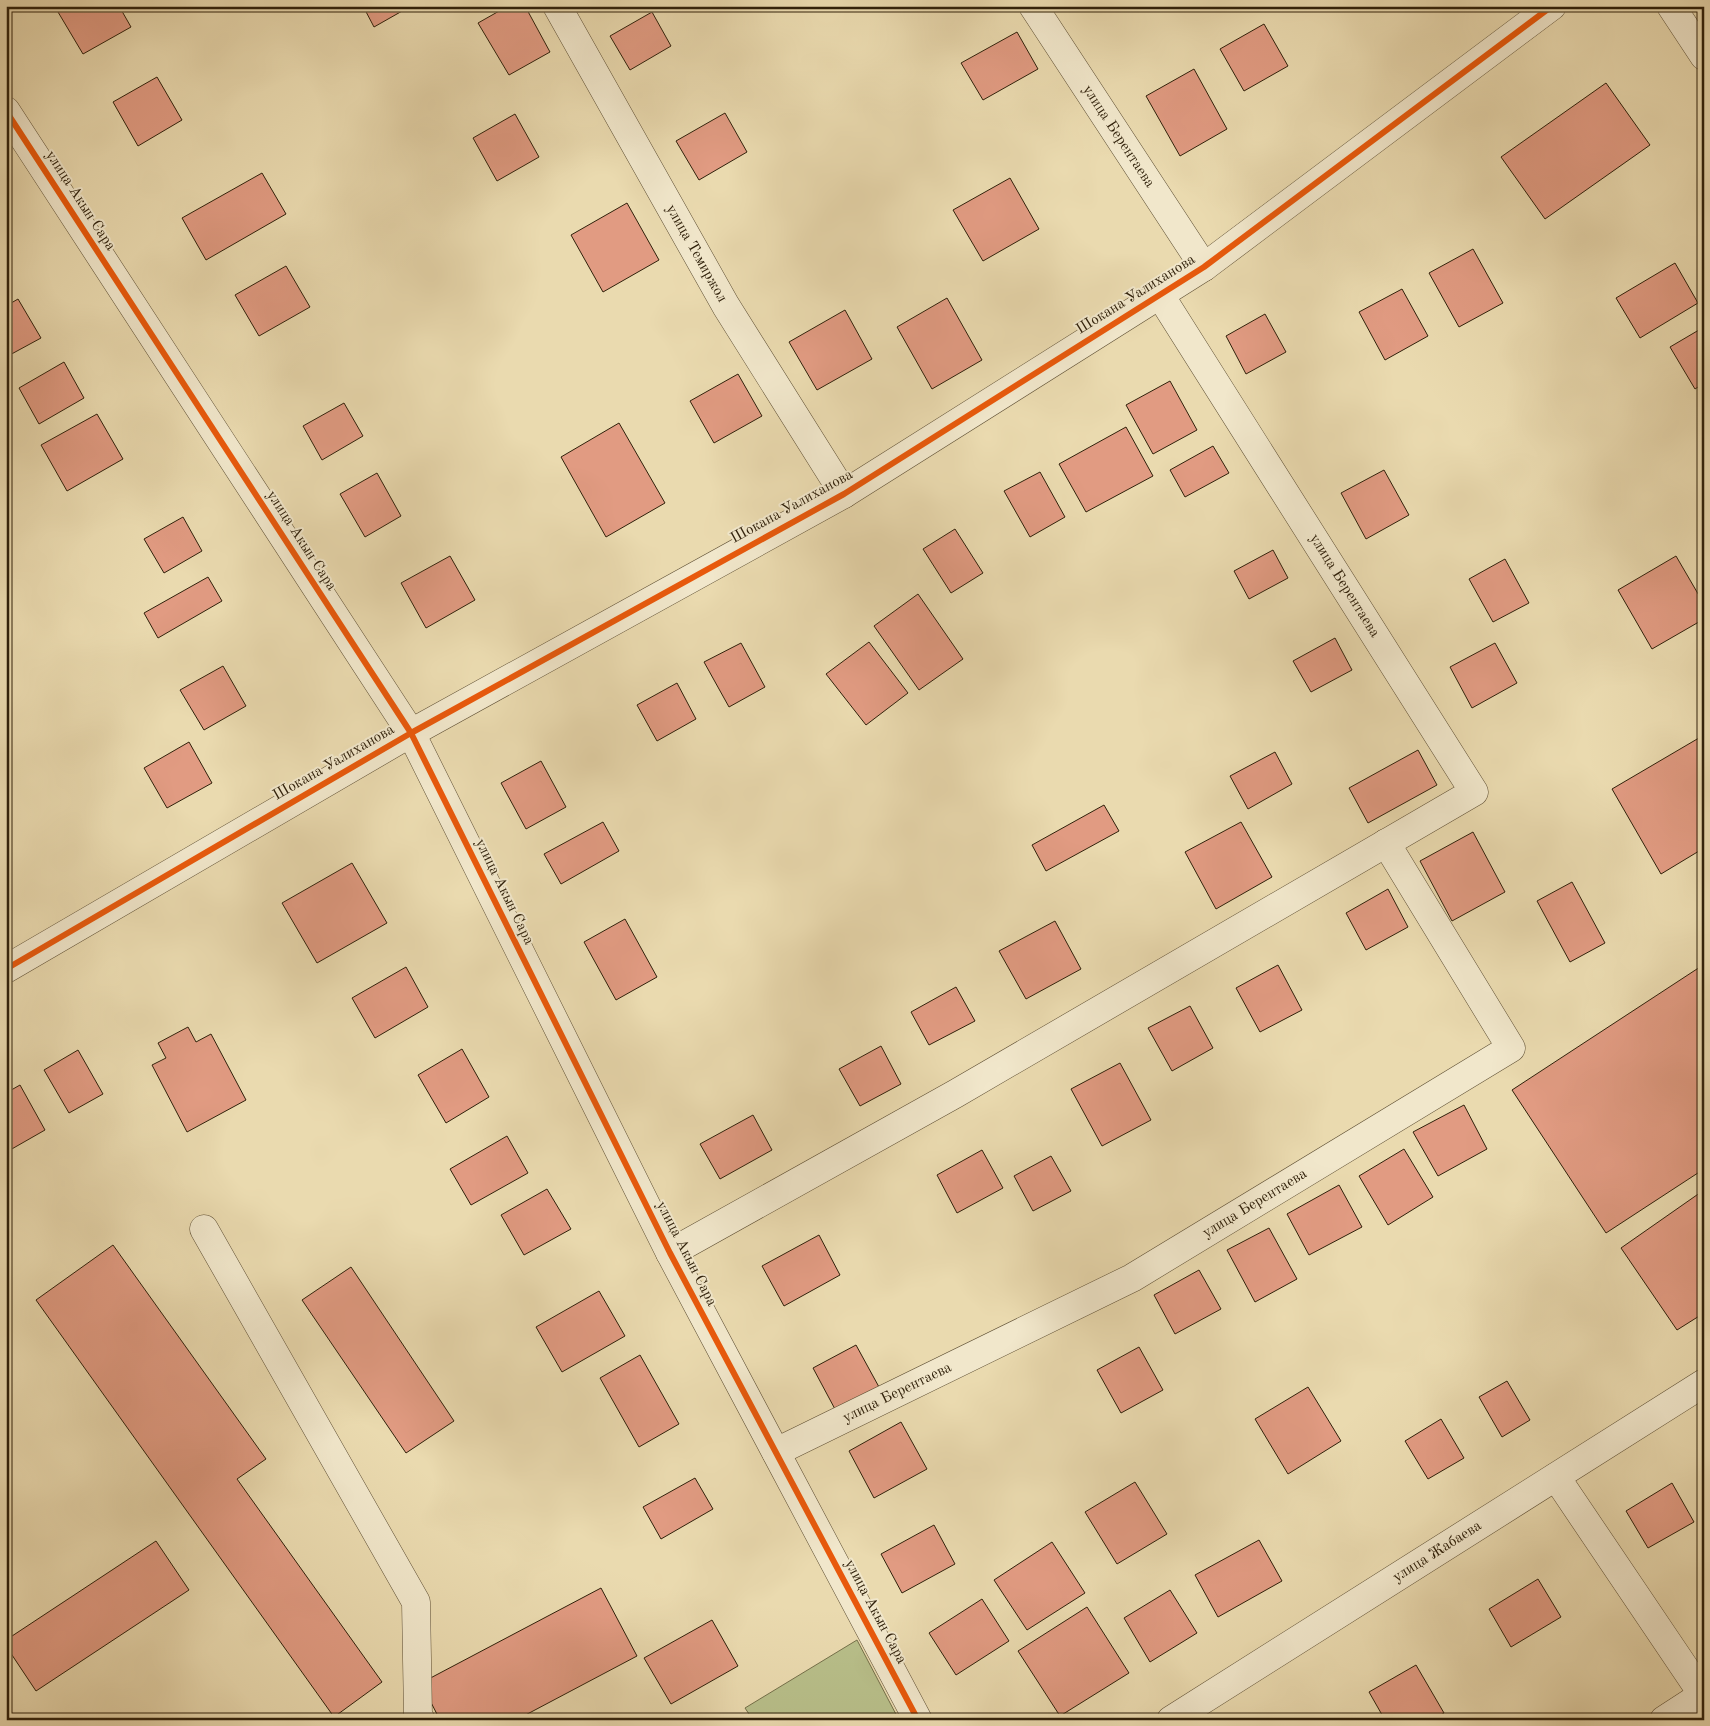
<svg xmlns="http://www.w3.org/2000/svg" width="1710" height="1726" font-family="'Old Standard TT',serif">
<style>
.green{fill:#b8bf8a;stroke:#74704a}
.building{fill:#e19b82;stroke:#30210b}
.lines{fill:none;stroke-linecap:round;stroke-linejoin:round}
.minor-casing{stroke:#5e4f34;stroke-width:29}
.minor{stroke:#f1e7cb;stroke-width:28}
.cycleway-casing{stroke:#f1e7cb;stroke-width:9}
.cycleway{stroke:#e8590c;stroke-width:6}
.labels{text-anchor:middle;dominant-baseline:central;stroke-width:4;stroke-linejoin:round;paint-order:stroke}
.street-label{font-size:15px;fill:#30210b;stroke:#f1e7cb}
</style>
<rect width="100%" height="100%" fill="#eadaaf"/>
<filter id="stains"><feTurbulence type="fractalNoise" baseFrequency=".004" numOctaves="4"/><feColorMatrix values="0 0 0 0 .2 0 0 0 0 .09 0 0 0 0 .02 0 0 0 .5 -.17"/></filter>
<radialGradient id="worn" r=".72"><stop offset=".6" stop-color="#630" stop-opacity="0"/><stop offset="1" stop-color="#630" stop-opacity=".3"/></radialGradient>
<path class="green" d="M857,1640L899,1720H753L745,1708Z"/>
<path class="building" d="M68,6H119L131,27L83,54L58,12Z
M363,6H411L374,27Z
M508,6H525L550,52L509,75L478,23Z
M896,6H907L899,11Z
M652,12L671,46L630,70L610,36Z
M1264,24L1288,66L1244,91L1220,49Z
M1017,32L1038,69L983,100L961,63Z
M1194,69L1227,129L1180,156L1146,96Z
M157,77L182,120L138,146L113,102Z
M1606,83L1650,145L1545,219L1501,157Z
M725,113L747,152L699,180L676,141Z
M515,114L539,157L497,181L473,138Z
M262,173L286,214L206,260L182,218Z
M1010,178L1039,229L983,261L953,210Z
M627,203L659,260L603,292L571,235Z
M1473,249L1503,303L1459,327L1429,273Z
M1675,263L1698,303L1640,338L1616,298Z
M286,266L310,307L259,336L235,295Z
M1402,289L1428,336L1385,360L1359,312Z
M947,298L982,360L932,389L897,327Z
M18,299L41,338L6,357V306Z
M845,310L872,359L817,390L789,342Z
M1265,314L1286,352L1246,374L1226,336Z
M1704,327V383L1695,389L1670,347Z
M64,362L84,398L39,424L19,388Z
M738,374L762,416L714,443L690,401Z
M1170,381L1197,430L1153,454L1126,405Z
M344,403L363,436L322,460L303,426Z
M97,414L123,459L67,491L41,445Z
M619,423L665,503L606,537L561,457Z
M1126,427L1153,476L1086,512L1059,464Z
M1213,446L1229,473L1185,497L1170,470Z
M1384,470L1409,515L1366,539L1341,493Z
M1040,472L1065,517L1030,537L1004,491Z
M377,473L401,516L365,537L340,494Z
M183,517L202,551L164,573L144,539Z
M955,529L983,573L951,593L923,549Z
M1273,550L1288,578L1249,599L1234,571Z
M450,556L475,600L426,628L401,583Z
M1676,556L1704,604V619L1652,649L1618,590Z
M1505,559L1529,603L1493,622L1469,579Z
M208,577L222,601L158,638L144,613Z
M918,594L963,659L919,690L874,626Z
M1335,638L1352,670L1311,692L1293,661Z
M869,642L908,693L866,725L826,674Z
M741,643L765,687L729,707L704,662Z
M1495,643L1517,683L1472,708L1450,667Z
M223,666L246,706L204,730L180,690Z
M677,683L696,719L657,741L637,705Z
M1704,735V848L1661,874L1612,789Z
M189,742L212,783L167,808L144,768Z
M1418,750L1437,785L1368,823L1349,788Z
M1275,752L1292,784L1248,809L1230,776Z
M541,761L566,807L526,829L501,783Z
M1104,805L1119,831L1046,871L1032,845Z
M603,822L619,851L561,884L544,854Z
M1241,822L1272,877L1216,909L1185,852Z
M1473,832L1505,892L1452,921L1420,861Z
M352,863L387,923L317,963L282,903Z
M1572,882L1605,943L1570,962L1537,901Z
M1388,889L1408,927L1366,950L1346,913Z
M625,919L657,977L616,1000L584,942Z
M1055,921L1081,969L1026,999L999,951Z
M1278,965L1302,1010L1260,1032L1236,988Z
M406,967L428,1007L375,1038L352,998Z
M1700,967L1704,973V1169L1606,1233L1512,1090Z
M956,987L975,1021L929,1045L911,1012Z
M1190,1006L1213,1048L1172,1071L1148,1028Z
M188,1027L196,1042L211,1034L246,1100L187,1132L152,1065L166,1058L158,1043Z
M881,1046L901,1084L860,1106L839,1069Z
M462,1049L489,1097L446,1123L418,1075Z
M78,1050L103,1094L69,1113L44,1070Z
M1120,1063L1151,1120L1102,1146L1071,1089Z
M20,1085L45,1130L10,1150L6,1145V1093Z
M1464,1105L1487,1149L1438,1176L1413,1132Z
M753,1115L772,1150L720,1179L700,1144Z
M507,1136L528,1173L471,1205L450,1169Z
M1404,1149L1433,1197L1388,1225L1359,1176Z
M982,1150L1003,1188L957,1213L937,1175Z
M1051,1156L1071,1191L1033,1211L1014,1176Z
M1339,1185L1362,1227L1309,1255L1287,1214Z
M547,1189L571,1229L524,1255L501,1215Z
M1704,1190V1313L1677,1330L1621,1248Z
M1269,1228L1297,1279L1255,1302L1227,1250Z
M819,1235L840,1275L784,1306L762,1266Z
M113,1245L266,1459L237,1479L382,1682L334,1717L36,1300Z
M351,1267L454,1421L406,1453L302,1300Z
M1199,1270L1221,1309L1175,1334L1154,1295Z
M599,1291L625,1336L562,1372L536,1327Z
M856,1345L879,1387L836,1411L813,1368Z
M1139,1347L1163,1390L1121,1413L1097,1370Z
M640,1355L679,1424L639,1447L600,1378Z
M1507,1381L1530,1420L1502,1437L1479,1397Z
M1308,1387L1341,1441L1288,1474L1255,1419Z
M1441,1419L1464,1458L1428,1479L1405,1441Z
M901,1422L927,1469L874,1498L849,1451Z
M695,1478L713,1509L661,1539L643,1507Z
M1135,1482L1167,1534L1117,1564L1085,1512Z
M1672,1483L1694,1522L1648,1548L1626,1511Z
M934,1525L955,1564L902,1593L881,1554Z
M1259,1540L1282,1581L1218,1617L1195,1575Z
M156,1541L189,1590L36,1691L6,1646V1640Z
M1052,1542L1085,1593L1027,1630L994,1580Z
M1538,1579L1561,1617L1511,1647L1489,1609Z
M601,1588L637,1656L516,1720H440L421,1683Z
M1170,1590L1197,1633L1150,1662L1124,1618Z
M982,1599L1009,1641L956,1675L929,1633Z
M1087,1607L1129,1673L1060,1716L1018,1651Z
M712,1620L738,1666L671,1704L644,1658Z
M1416,1665L1444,1713L1432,1720H1385L1369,1692Z"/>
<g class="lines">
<defs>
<g id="minor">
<path id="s1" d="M557,6L726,306L844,494"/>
<path id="s2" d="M1033,6L1204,267"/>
<path d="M1671,6L1704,56"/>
<path d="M6,111L411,733L670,1253L918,1720"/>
<path d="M6,969L411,733L844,494L1204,267L1552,6"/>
<path d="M204,1229L416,1602L418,1716L421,1720"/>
<path d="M670,1253L955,1094L1474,792L1160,295"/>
<path id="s3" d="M776,1452L1132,1278L1511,1048L1386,843"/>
<path d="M1556,1477L1703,1695"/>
<path id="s4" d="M1171,1720L1704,1383"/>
<path d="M1664,1720L1704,1694"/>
</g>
</defs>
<use href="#minor" class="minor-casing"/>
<use href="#minor" class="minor"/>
<defs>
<path id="cycleway" d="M6,111L411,733L670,1253L918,1720
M6,969L411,733L844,494L1204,267L1552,6"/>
</defs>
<use href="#cycleway" class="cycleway-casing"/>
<use href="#cycleway" class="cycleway"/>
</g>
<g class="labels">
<g class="street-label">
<text stroke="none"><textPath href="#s2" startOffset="156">улица Берентаева</textPath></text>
<text transform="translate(80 201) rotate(57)">улица Акын Сара</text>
<text stroke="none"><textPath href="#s1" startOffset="284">улица Темиржол</textPath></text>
<text transform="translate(1136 295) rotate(-32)">Шокана Уалиханова</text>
<text transform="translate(792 507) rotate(-29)">Шокана Уалиханова</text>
<text transform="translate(301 541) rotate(57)">улица Акын Сара</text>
<text transform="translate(1344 586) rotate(58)">улица Берентаева</text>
<text transform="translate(334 763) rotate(-30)">Шокана Уалиханова</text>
<text transform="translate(504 892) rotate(64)">улица Акын Сара</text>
<text stroke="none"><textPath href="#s3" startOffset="540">улица Берентаева</textPath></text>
<text transform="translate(686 1254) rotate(63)">улица Акын Сара</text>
<text stroke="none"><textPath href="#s3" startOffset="135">улица Берентаева</textPath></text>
<text stroke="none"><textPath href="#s4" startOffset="315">улица Жабаева</textPath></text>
<text transform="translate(875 1612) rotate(62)">улица Акын Сара</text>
</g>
</g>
<rect width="1710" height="1726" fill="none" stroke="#eadaaf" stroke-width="25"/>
<rect x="8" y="8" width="1695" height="1711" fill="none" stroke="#30210b" stroke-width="2.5"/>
<rect x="12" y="12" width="1685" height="1701" fill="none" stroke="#30210b"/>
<rect width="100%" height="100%" filter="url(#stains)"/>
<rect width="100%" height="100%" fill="url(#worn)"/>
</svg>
